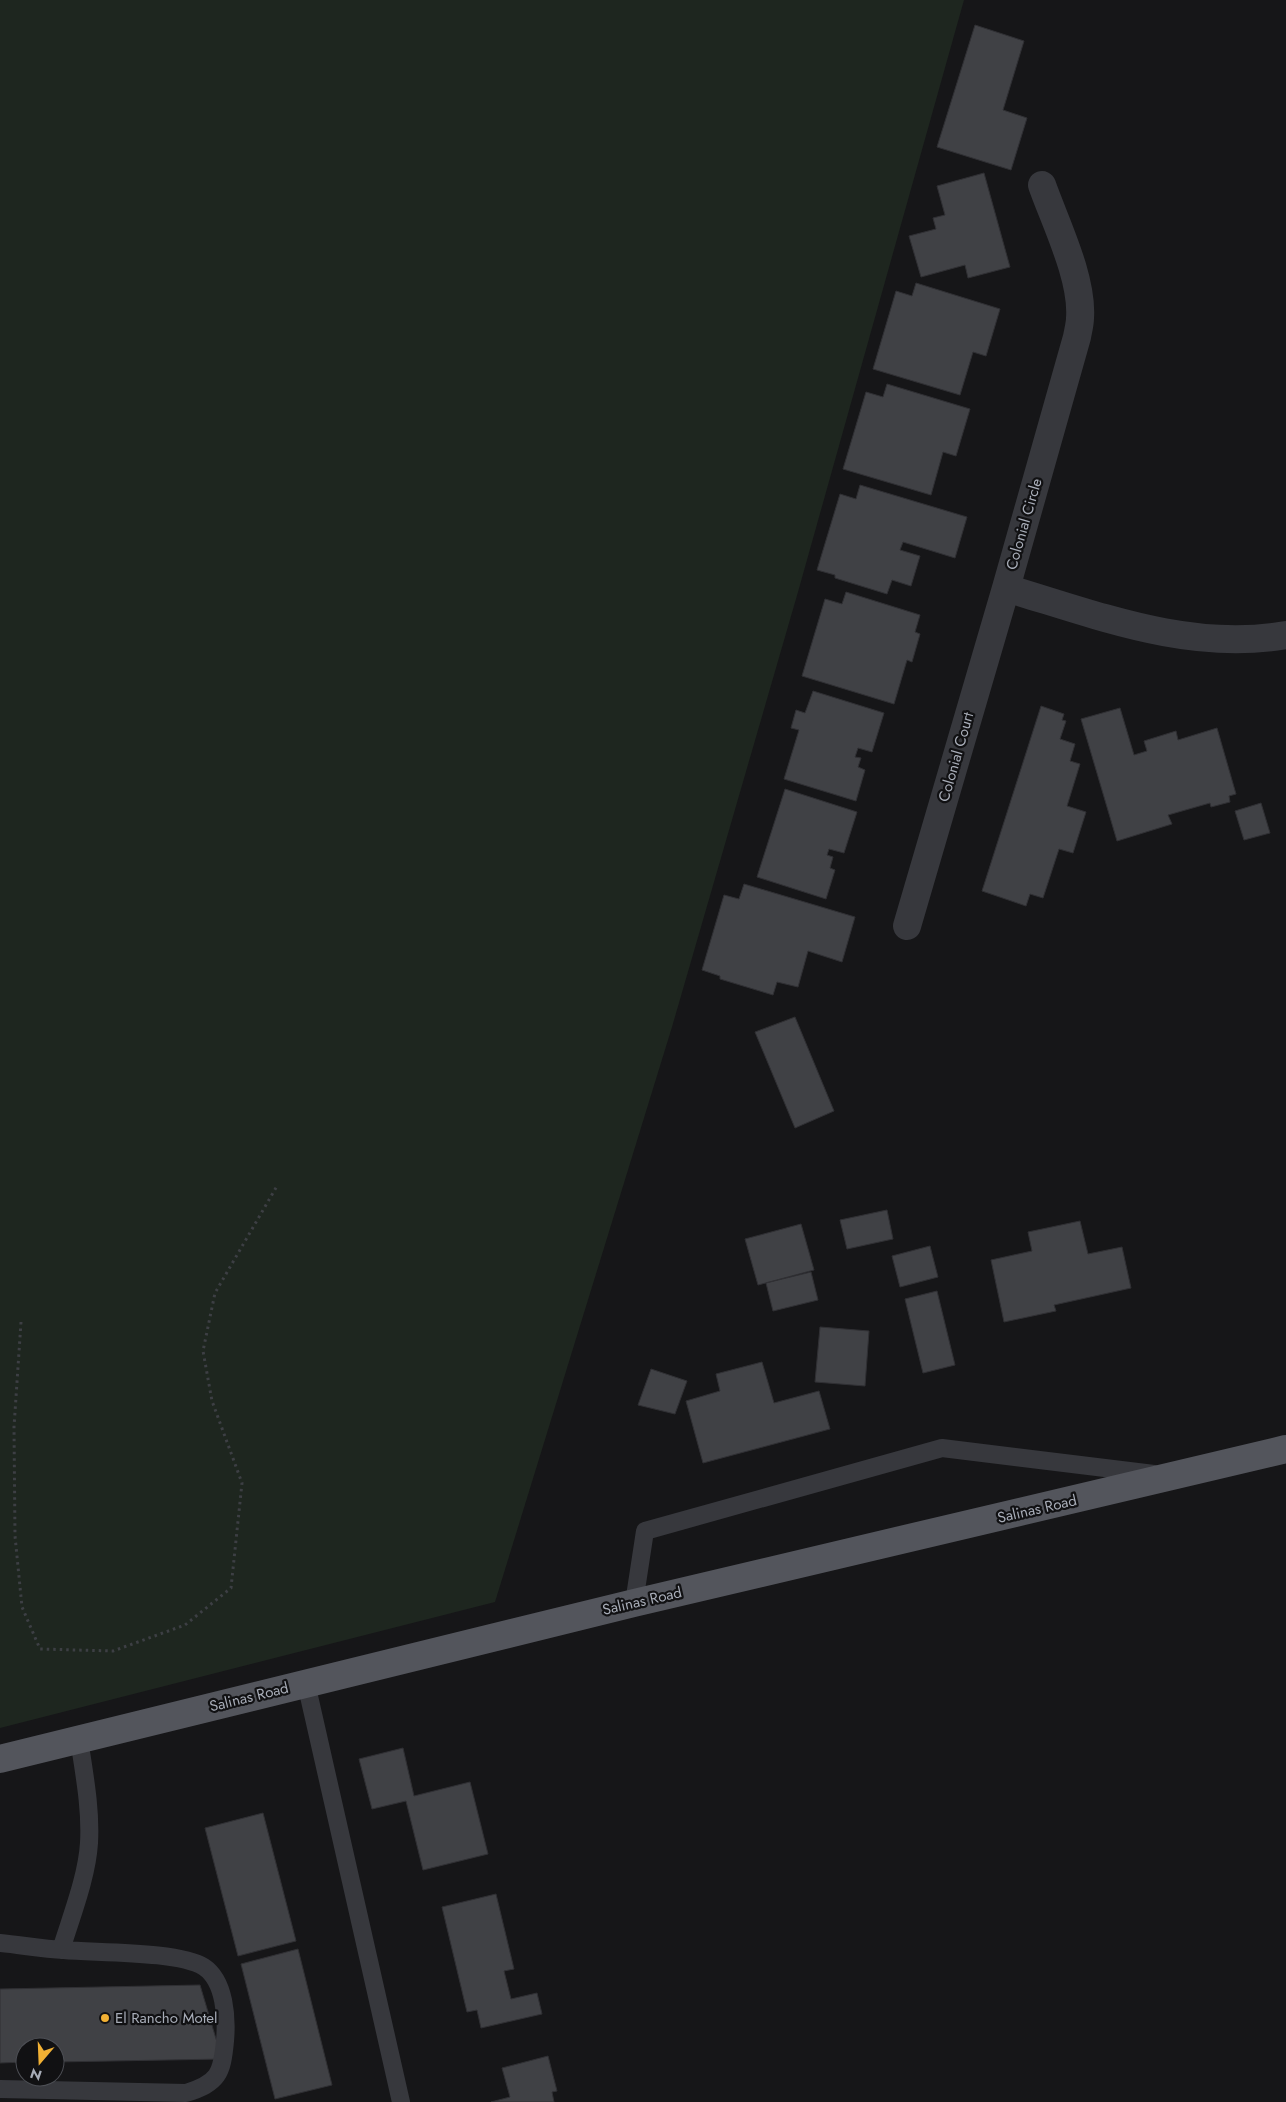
<svg xmlns="http://www.w3.org/2000/svg" width="1286" height="2102" font-family="Jost,sans-serif">
<style>
.green{fill:#1e261f}
.building{fill:#404145;stroke:#303034}
.lines{fill:none;stroke-linecap:round;stroke-linejoin:round}
.path{stroke:#3d3f44;stroke-width:3;stroke-dasharray:2.5 4;stroke-linecap:butt}
.service{stroke:#37383d;stroke-width:18}
.minor{stroke:#37383d;stroke-width:28}
.primary{stroke:#53555c;stroke-width:28}
.poi-dot{fill:#f2b134;stroke:#111113;stroke-width:2}
.labels{text-anchor:middle;dominant-baseline:central;stroke-width:4.5;stroke-linejoin:round;paint-order:stroke}
.street-label{font-size:15px;fill:#a8adb8;stroke:#111113}
.poi-label{font-size:15px;fill:#a8adb8;stroke:#111113;text-anchor:start}
</style>
<rect width="100%" height="100%" fill="#161618"/>
<path class="green" d="M0,0H964L798,592L672,1027L495,1602L0,1728Z"/>
<path class="building" d="M975,25L1024,41L1003,110L1027,118L1011,170L937,147Z
M984,173L1010,267L968,278L965,265L921,277L909,236L936,229L933,218L945,215L937,186Z
M916,283L1000,309L986,356L973,352L960,395L873,369L896,291L912,296Z
M887,384L970,409L956,456L943,452L931,495L843,469L866,392L883,397Z
M860,485L967,517L955,558L903,542L900,550L920,556L911,586L892,580L887,594L835,578V575L817,570L840,494L856,499Z
M846,592L920,615L915,632L920,634L912,662L907,660L894,704L802,676L825,599L842,604Z
M813,691L884,713L872,752L858,748L855,757L861,758L858,767L865,770L856,801L784,779L799,730L791,728L796,710L805,713Z
M1041,706L1064,714L1062,720L1066,721L1060,739L1075,744L1070,761L1080,764L1067,806L1086,812L1073,853L1059,849L1043,898L1030,894L1026,906L982,891Z
M1120,708L1134,755L1147,751L1144,741L1176,731L1178,740L1217,728L1236,794L1229,796L1230,802L1211,807L1210,803L1168,815L1172,824L1117,841L1081,719Z
M785,789L857,812L844,853L829,849L827,855L833,857L830,868L835,870L826,899L757,877Z
M1261,803L1270,833L1244,840L1235,811Z
M744,884L855,917L842,962L808,951L798,987L777,982L773,995L720,979V976L702,970L724,895L739,899Z
M795,1017L834,1111L795,1128L755,1032Z
M887,1210L893,1239L847,1249L840,1220Z
M1080,1221L1088,1254L1122,1247L1131,1288L1054,1305L1056,1311L1004,1322L991,1260L1032,1251L1028,1232Z
M801,1224L814,1270L758,1285L745,1239Z
M930,1246L938,1277L900,1287L892,1256Z
M811,1272L818,1300L773,1311L766,1283Z
M937,1291L955,1365L923,1373L905,1299Z
M820,1327L869,1331L865,1386L815,1382Z
M762,1362L774,1403L819,1391L830,1429L703,1463L686,1401L720,1391L716,1374Z
M651,1369L687,1381L675,1414L638,1405Z
M403,1748L414,1796L470,1782L488,1854L423,1870L406,1801L372,1809L359,1759Z
M263,1813L296,1941L238,1956L205,1828Z
M496,1894L514,1969L504,1971L511,1999L537,1993L542,2014L481,2028L477,2010L467,2012L442,1907Z
M298,1949L332,2085L275,2099L241,1964Z
M200,1985L222,2059L55,2062V2047H25V2062L0,2063V1989Z
M548,2056L557,2091L552,2092L554,2102H491L510,2097L502,2068Z"/>
<g class="lines">
<path class="path" d="M21,1322L14,1427L15,1536L22,1607L40,1649L113,1651L185,1625L231,1588L242,1483L212,1401L203,1351L215,1293L277,1186"/>
<path class="service" d="M634,1603L645,1531L942,1448L1154,1474
M306,1683L401,2102
M0,1943C21,1945 43,1949 64,1950C97,1953 179,1951 204,1967C225,1981 227,2018 225,2041C222,2074 218,2083 186,2093L0,2089
M61,1950C71,1917 87,1877 89,1843C91,1808 84,1773 79,1739"/>
<path class="minor" d="M1006,588C1097,615 1190,652 1286,635
M907,926L1006,588L1077,337C1078,331 1080,324 1080,318C1083,278 1055,222 1042,185"/>
<path class="primary" d="M0,1759L634,1603L1286,1449"/>
</g>
<circle class="poi-dot" cx="105" cy="2018" r="5"/>
<g class="labels">
<g class="street-label">
<text transform="translate(1024 524) rotate(-74)">Colonial Circle</text>
<text transform="translate(956 757) rotate(-74)">Colonial Court</text>
<text transform="translate(1037 1509) rotate(-13)">Salinas Road</text>
<text transform="translate(642 1601) rotate(-13)">Salinas Road</text>
<text transform="translate(249 1697) rotate(-14)">Salinas Road</text>
</g>
<g class="poi-label">
<text x="115" y="2018">El Rancho Motel</text>
</g>
</g>
<g transform="translate(40 2062) rotate(199)"><circle r="24" fill="#111113" stroke="#4d4f55"/>
<path d="M0-4L9 19L0 12L-9 19Z" fill="#f2b134"/>
<text y="-8" font-size="14" font-weight="bold" text-anchor="middle" fill="#a8adb8">N</text>
</g>
</svg>
